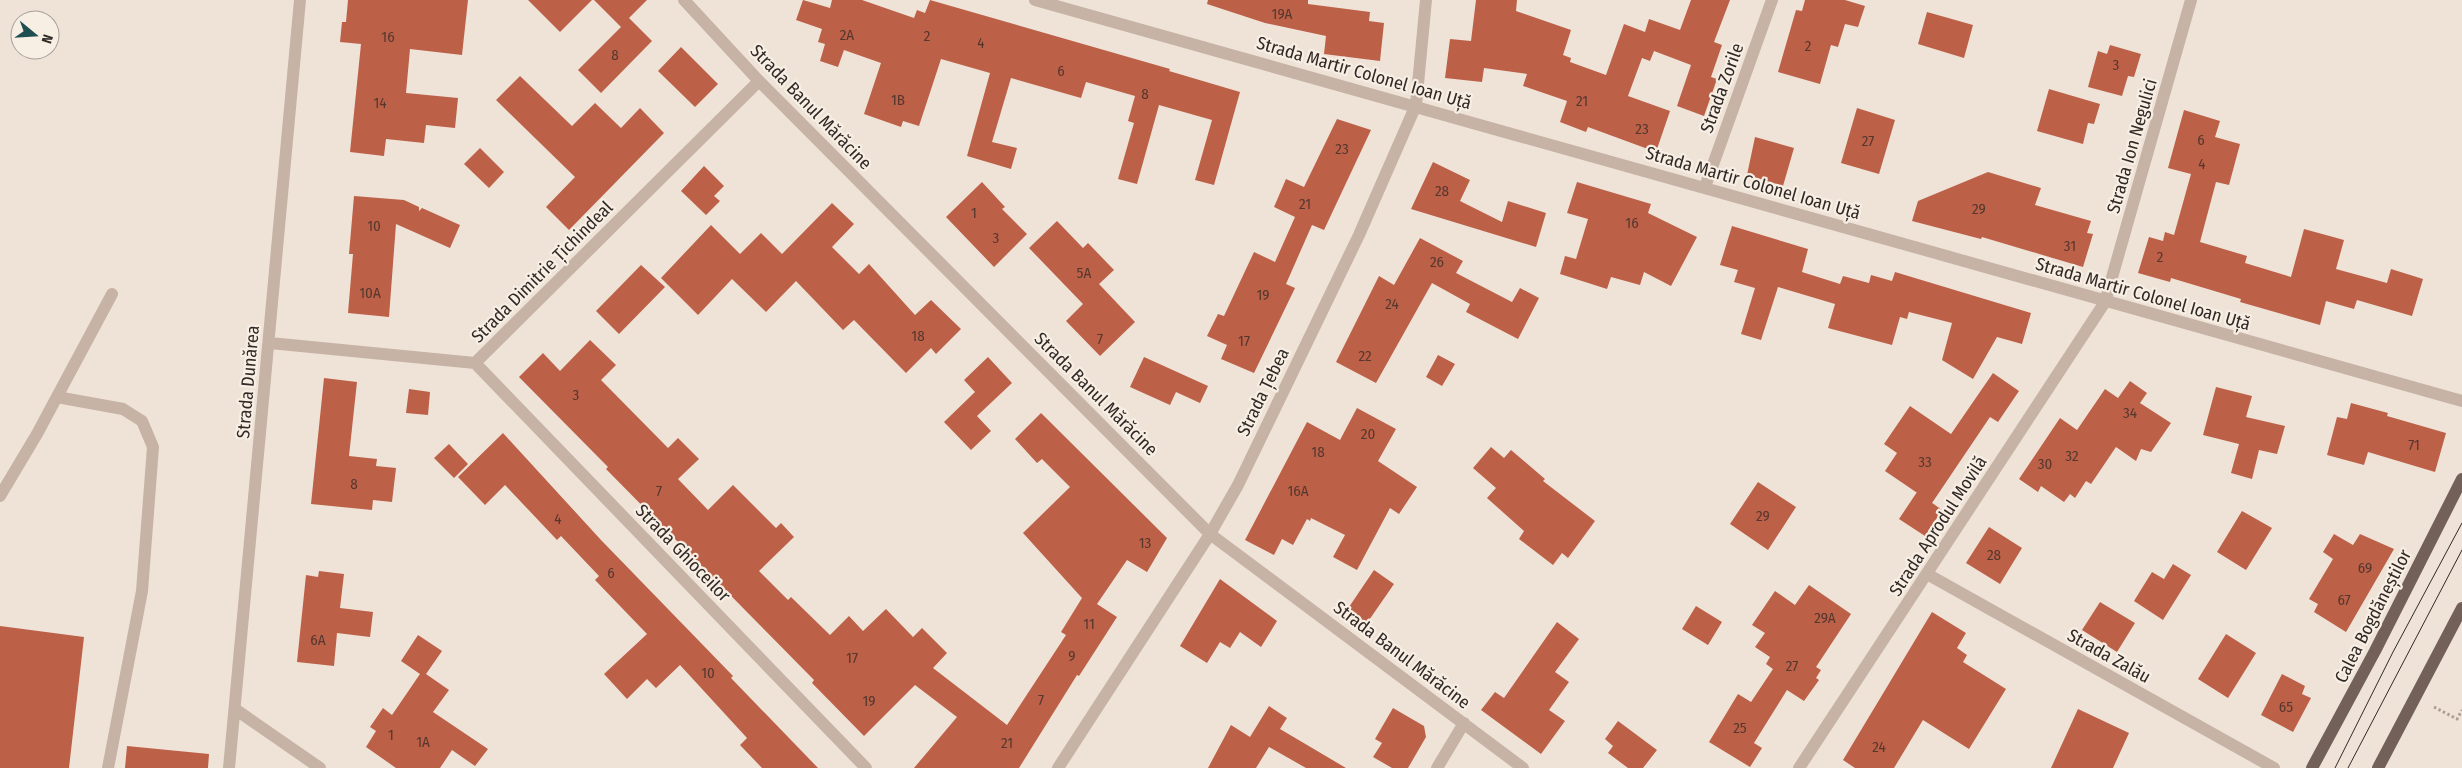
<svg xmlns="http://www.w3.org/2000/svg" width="2462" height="768" font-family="'Fira Sans Condensed',sans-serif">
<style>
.building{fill:#bd6048}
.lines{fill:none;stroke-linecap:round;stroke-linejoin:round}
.path{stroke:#b19d90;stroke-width:3;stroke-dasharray:2.5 2.5;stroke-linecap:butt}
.minor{stroke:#c6b3a6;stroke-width:12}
.major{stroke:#736058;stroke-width:12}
.tram{stroke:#322926;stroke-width:1}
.labels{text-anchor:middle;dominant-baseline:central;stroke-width:4.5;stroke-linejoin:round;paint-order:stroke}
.number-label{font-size:15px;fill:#55372e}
.street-label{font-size:18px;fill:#322926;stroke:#f7eee4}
</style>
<rect width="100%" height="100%" fill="#efe3d8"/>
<path class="building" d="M348,0H468L462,55L410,49L406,93L458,98L455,128L426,125L424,143L386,139L384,156L350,152L361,44L340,42L342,22H346Z
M528,0H592L560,32Z
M594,0H647L629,18L652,41L601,93L578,70L621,27Z
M803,0L830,8L832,0H862L914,18L917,10L925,13L930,0L1170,69L1169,71L1240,92L1214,185L1195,180L1212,120L1159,105L1137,184L1118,179L1134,123L1128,121L1135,96L1086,82L1081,98L1011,78L992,142L1017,148L1011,169L967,156L990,73L941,59L919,126L903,121L901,127L864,114L881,63L844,50L838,67L820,61L825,44L818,42L822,29L796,20Z
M1208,0H1308V4L1370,12L1369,21L1384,23L1380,61L1324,54L1326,36L1265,23L1207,4Z
M1476,0H1517L1516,11L1571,30L1563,55L1571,58L1570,62L1606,75L1624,24L1645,32L1649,19L1680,30L1691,0H1730L1714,42L1722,45L1711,77L1717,79L1704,116L1677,106L1691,65L1654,51L1650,61L1642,58L1628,96L1670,111L1656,152L1588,127L1586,132L1560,122L1567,101L1523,86L1527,74L1484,68L1482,82L1445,78L1450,39L1471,41Z
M1805,0H1845L1865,6L1858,27L1845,24L1838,47L1831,45L1820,84L1778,72L1796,10L1802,11Z
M1927,12L1973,25L1964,58L1918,44Z
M2110,45L2141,54L2134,77L2128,76L2122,96L2088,87L2098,51L2107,54Z
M681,47L718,84L695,107L658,71Z
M520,76L572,126L595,103L621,128L640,108L664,133L569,230L546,207L575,177L496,100Z
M2049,89L2100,104L2094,124L2088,123L2083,144L2037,131Z
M1857,108L1895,120L1879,174L1841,163Z
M2184,110L2220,121L2215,137L2240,144L2229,185L2216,182L2200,242L2247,256L2245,263L2291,277L2304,229L2344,240L2336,269L2387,283L2391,269L2423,279L2412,316L2357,300L2354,309L2326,301L2320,325L2240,302L2241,299L2171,278L2170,282L2138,273L2149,237L2163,241L2165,232L2174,235L2191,174L2168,168Z
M1337,119L1371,130L1324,230L1312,225L1286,284L1295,288L1254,373L1221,359L1227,345L1207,336L1218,314L1224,316L1254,252L1275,262L1295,217L1274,207L1286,179L1304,187Z
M1755,137L1794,148L1783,186L1747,175Z
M480,148L504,172L489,188L464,164Z
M1433,162L1470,180L1460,201L1502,222L1508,201L1546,213L1536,247L1411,209Z
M704,166L724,186L714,196L720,201L706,215L681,191Z
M1988,172L2041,188L2035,205L2091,221L2087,233L2093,234L2083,267L1982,237L1981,239L1912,221L1918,201Z
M982,182L1005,207L1002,209L1027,234L994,267L946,217Z
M1577,182L1651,204L1648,213L1697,237L1671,286L1644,272L1640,285L1611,277L1607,289L1560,274L1565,256L1576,259L1588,219L1567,213Z
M354,196L404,200L419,207V211L422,208L460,225L450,248L396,224L389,317L348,313L353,254H349Z
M832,203L854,224L832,247L859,274L869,264L915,315L931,300L961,329L936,354L931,348L906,373L854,320L843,330L796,281L766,312L732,279L698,315L661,278L711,225L740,254L761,233L782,254Z
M1057,221L1083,248L1088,243L1114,270L1099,284L1135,322L1100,356L1066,321L1083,304L1029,248Z
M1732,226L1808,249L1802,272L1840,284L1843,276L1869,283L1871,275L1892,281L1895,272L2031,313L2022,344L1997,337L1973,379L1942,360L1952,323L1909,312L1907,319L1900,317L1892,345L1828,328L1835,304L1778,287L1761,340L1741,334L1755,288L1734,282L1738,270L1720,265Z
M1420,238L1463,261L1456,273L1512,302L1520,288L1539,298L1518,339L1466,312L1470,304L1432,283L1376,383L1336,362L1379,276L1394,285Z
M641,265L665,287L619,334L596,311Z
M590,340L616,365L601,380L668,448L678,438L699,459L678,479L708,510L733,485L776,528L781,523L794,537L759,571L788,600L791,597L830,635L849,616L863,631L886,609L913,637L922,628L947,653L933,668L1007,725L1066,635L1061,632L1082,598L1023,533L1070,487L1042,459L1037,463L1015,439L1041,413L1167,538L1147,572L1127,560L1097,604L1117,617L1079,676L1077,675L1019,768H914L957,717L915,685L864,736L812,683L814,680L606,469L608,467L519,377L543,353L560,371Z
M1438,355L1455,364L1442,386L1426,377Z
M988,357L1012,383L977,416L991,431L971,450L944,422L975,392L964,380Z
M1144,357L1208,386L1200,403L1176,392L1170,405L1130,387Z
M1993,373L2019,391L1998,422L1990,417L1932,503L1885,471L1897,453L1884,444L1910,406L1951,434Z
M324,378L357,382L349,456L377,459L376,466L396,468L392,502L373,500L372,510L311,504Z
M2130,381L2147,393L2140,403L2171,423L2151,452L2141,449L2136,461L2116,447L2091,484L2086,481L2075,498L2070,494L2064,502L2041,486L2038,492L2019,479L2060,418L2077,430L2105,389L2118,398Z
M2216,387L2252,396L2246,417L2285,426L2277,454L2259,450L2252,479L2231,473L2239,444L2203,435Z
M409,389L430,392L428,415L406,413Z
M2351,403L2388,413L2387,416L2446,433L2435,472L2368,452L2364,465L2327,455L2337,417L2347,419Z
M1357,408L1396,429L1378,461L1417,487L1399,514L1390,508L1357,570L1333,557L1345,535L1311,518L1310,521L1307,519L1293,545L1282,539L1274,555L1245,540L1307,422L1340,440Z
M503,433L601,540L733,676L731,678L818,768H762L740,745L747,738L680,665L656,688L647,679L627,699L604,674L647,634L595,580L599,576L561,536L557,540L505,485L485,505L458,477Z
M449,444L468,464L454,478L434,458Z
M1491,447L1504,458L1511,450L1545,479L1543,481L1595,521L1568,558L1562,553L1553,565L1519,539L1524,531L1487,498L1496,488L1473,468Z
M1758,482L1796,507L1768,550L1730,524Z
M1917,492L1942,510L1925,536L1899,519Z
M2242,511L2272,528L2246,570L2217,552Z
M1989,527L2022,548L2000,584L1966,563Z
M2334,534L2353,545L2360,534L2394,549L2346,632L2314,612L2318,604L2309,599L2333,559L2323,552Z
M2173,564L2191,575L2163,620L2134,601L2152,572L2164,579Z
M1374,570L1394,584L1367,623L1347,610Z
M319,571L344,574L340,608L373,612L370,637L337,633L334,666L297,662L306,575L318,577Z
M1220,579L1277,621L1261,647L1240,632L1230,648L1220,642L1207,663L1180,646Z
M1809,585L1851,614L1816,667L1821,670L1816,678L1819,680L1804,701L1787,690L1754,743L1762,748L1750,767L1709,742L1738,694L1751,702L1773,669L1766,664L1770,657L1755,647L1765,633L1752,625L1775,591L1795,605Z
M2100,602L2135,623L2117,652L2082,630Z
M1696,606L1722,622L1708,645L1682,629Z
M1932,612L1966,633L1957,648L1967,655L1963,662L2006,689L1969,749L1923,720L1894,768H1855L1843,760Z
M1557,622L1579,639L1555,672L1569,682L1549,710L1565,721L1541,754L1481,710L1495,692L1504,698Z
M0,626L84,637L69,768H0Z
M2226,634L2256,653L2228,698L2198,679Z
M418,635L442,651L426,674L449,690L433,712L488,749L475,766L452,750L440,768H396L366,747L376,731L370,727L383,708L392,715L420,674L401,661Z
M2282,674L2305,686L2302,694L2311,698L2293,732L2261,715Z
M1269,706L1287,718L1280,729L1346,768H1306L1269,747L1256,768H1208L1231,725L1250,737Z
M1393,708L1424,726L1426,737L1408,768H1392L1373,757L1382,743L1375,739Z
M2078,709L2129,733L2113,768H2051Z
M1618,721L1657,750L1643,768H1628L1608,753L1613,746L1605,739Z
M127,746L209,754L208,768H125Z"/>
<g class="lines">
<path class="path" d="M2434,707L2457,719L2462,710"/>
<path class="minor" d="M684,0L759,81L1210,534L1523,768
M1035,0C1511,131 1986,269 2462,401
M1705,187L1772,0
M270,343L475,363L759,81
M475,363L866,768
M57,397L123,409L142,421L153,447L142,591L108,768
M0,496L37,434L112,294
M1927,574L2274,768
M235,709L320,768
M229,768L300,0
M1058,768L1210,534L1238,485L1359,235L1416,105L1426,0
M1437,768L1464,723
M1799,768L2105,302L2191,0"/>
<path class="major" d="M2312,768L2375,651L2462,479
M2378,768L2462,608"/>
<path class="tram" d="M2335,768L2393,652L2462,523
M2348,768L2462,550"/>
</g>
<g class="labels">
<g class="number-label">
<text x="1282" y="14">19A</text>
<text x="847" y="35">2A</text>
<text x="927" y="36">2</text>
<text x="388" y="37">16</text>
<text x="981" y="43">4</text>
<text x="1808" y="46">2</text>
<text x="615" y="55">8</text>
<text x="2116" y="65">3</text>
<text x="1061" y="71">6</text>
<text x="1145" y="94">8</text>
<text x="898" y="100">1B</text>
<text x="1582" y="101">21</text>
<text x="380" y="103">14</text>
<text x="1642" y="129">23</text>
<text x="2201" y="140">6</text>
<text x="1868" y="141">27</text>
<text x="1342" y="149">23</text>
<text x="2202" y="164">4</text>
<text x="1442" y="191">28</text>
<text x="1305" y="204">21</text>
<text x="1979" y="209">29</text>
<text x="974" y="213">1</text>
<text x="1632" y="223">16</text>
<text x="374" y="226">10</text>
<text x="996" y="238">3</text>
<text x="2070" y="246">31</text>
<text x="2160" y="257">2</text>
<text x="1437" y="262">26</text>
<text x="1084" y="273">5A</text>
<text x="370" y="293">10A</text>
<text x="1263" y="295">19</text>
<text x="1392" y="304">24</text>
<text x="918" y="336">18</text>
<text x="1100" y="339">7</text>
<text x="1244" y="341">17</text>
<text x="1365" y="356">22</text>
<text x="576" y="395">3</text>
<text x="2130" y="413">34</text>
<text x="1368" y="434">20</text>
<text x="2414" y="445">71</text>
<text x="1318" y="452">18</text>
<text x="2072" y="456">32</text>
<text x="1925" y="462">33</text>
<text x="2045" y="464">30</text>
<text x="354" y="484">8</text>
<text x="659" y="491">7</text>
<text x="1298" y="491">16A</text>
<text x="1763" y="516">29</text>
<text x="558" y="519">4</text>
<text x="1145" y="543">13</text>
<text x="1994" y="555">28</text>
<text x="2365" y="568">69</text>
<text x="611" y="573">6</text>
<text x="2344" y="600">67</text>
<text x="1825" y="618">29A</text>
<text x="1089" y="624">11</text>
<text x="318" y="640">6A</text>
<text x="1072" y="656">9</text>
<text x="852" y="658">17</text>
<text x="1792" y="666">27</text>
<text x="708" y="673">10</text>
<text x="1041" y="700">7</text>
<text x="869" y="701">19</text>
<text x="2286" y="707">65</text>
<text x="1740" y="728">25</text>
<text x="391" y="735">1</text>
<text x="423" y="742">1A</text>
<text x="1007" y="743">21</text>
<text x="1879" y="747">24</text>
</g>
<g class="street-label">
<text transform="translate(1364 73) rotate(16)">Strada Martir Colonel Ioan Uță</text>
<text transform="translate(1722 88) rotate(-70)">Strada Zorile</text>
<text transform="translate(811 107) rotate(46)">Strada Banul Mărăcine</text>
<text transform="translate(2132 146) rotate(-74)">Strada Ion Negulici</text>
<text transform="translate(1753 183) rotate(16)">Strada Martir Colonel Ioan Uță</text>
<text transform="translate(542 272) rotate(-45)">Strada Dimitrie Țichindeal</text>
<text transform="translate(2143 294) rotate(16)">Strada Martir Colonel Ioan Uță</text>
<text transform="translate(248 382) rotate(-85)">Strada Dunărea</text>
<text transform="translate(1263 392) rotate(-64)">Strada Țebea</text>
<text transform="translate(1096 394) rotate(45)">Strada Banul Mărăcine</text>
<text transform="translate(1938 526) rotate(-57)">Strada Aprodul Movilă</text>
<text transform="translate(683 553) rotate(46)">Strada Ghioceilor</text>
<text transform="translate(2373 616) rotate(-63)">Calea Bogdăneștilor</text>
<text transform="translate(1402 655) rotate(37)">Strada Banul Mărăcine</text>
<text transform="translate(2109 656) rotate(29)">Strada Zalău</text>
</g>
</g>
<g transform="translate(35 35) rotate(108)"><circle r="24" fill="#f7eee4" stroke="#a89f98"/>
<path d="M0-4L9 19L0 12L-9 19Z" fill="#1f4f50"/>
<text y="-8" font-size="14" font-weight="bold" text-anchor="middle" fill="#322926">N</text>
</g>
</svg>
